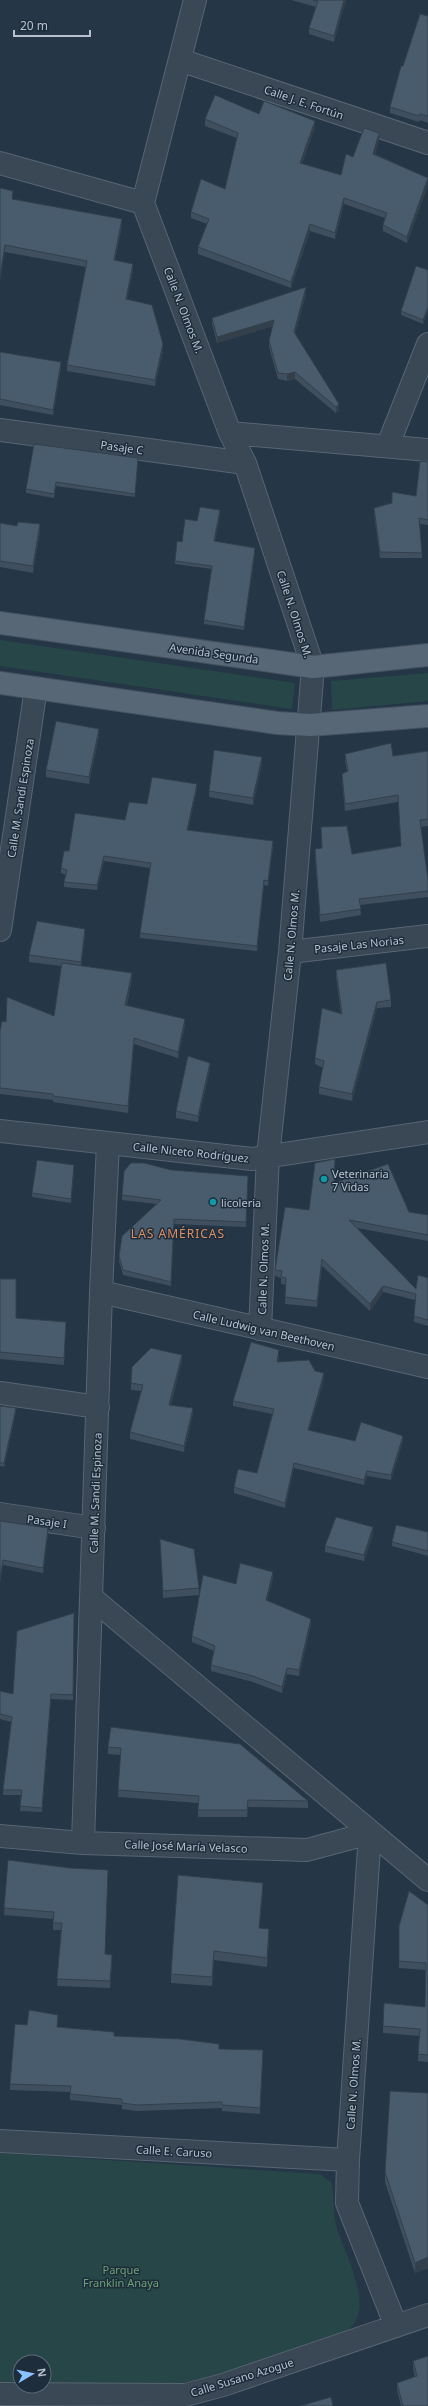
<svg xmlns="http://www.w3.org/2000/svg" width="428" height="2406" font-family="'Noto Sans',sans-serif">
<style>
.green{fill:#274647;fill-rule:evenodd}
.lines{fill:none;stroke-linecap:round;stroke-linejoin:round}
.minor-casing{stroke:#586573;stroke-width:24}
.major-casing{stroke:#43515f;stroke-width:24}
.minor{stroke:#3a4855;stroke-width:22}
.major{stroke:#586775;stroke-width:22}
.wall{fill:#3f4f5e}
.shaded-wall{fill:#33404c}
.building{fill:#495c6d;stroke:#33404c}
.culture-dot{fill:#0f9aa8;stroke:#1e2d3b;stroke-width:1.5}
.labels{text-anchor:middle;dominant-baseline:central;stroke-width:3;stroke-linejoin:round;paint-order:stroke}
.street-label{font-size:11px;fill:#b8c2cf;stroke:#1e2d3b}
.poi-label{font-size:11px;fill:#b8c2cf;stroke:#1e2d3b;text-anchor:start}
.park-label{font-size:11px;fill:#6da274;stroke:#1e2d3b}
.neighbourhood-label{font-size:12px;letter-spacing:1px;fill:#e08d61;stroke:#1e2d3b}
</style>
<rect width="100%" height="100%" fill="#253646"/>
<path class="green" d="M0,640L295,683L292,709L0,666Z
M428,673V701L332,710L331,681Z
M0,2153L320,2174L331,2182C335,2196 333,2211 336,2225C343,2251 378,2311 347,2330L221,2374L155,2389L0,2387ZM20,2362H44V2386H20Z"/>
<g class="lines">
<defs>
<path id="minor" d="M195,0L143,203L230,433L245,463L313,667L290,952L268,1156L260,1329
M180,60L428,143
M0,163L143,203
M0,430L245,463
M230,433L428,450
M388,445L428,344
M0,930L36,688
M290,952L428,936
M0,1131L252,1159L428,1132
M101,1292L428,1367
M0,1393L98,1407
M0,1514L94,1528
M92,1598L428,1880
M370,1833L348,2160L347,2203L396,2326
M0,1836L83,1843L307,1850L370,1833
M83,1843L101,1292L108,1144
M0,2141L348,2160
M0,2394L185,2395L223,2385L428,2315"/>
<path id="major" d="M0,623L313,667L428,655
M0,683L277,723L310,725L428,716"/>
</defs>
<use href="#minor" class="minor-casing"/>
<use href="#major" class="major-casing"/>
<use href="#minor" class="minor"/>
<use href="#major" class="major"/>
</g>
<path class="wall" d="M291,0H346L334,42L309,34V28L316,7Z
M428,16V123L420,120L419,122L390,113V107L403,66Z
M259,114L315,127L302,164L341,175L353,157L379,140L375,154L428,178V185L407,243L383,231V225L385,218L344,204L335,239L310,231L291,288L198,254V247L207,224L191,218V212L225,189L237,138L205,126V119Z
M0,188L13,199L122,226L115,260L133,270L127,300L163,351L155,386L67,371V365L86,267L5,252Z
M428,270V311L423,324L401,315V311Z
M306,294L295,334L339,410L336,413L295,379L287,381L278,379L269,347V341L273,326L217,343L212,324V318Z
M0,352L61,368L53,415L0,405Z
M138,461L135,497L56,486L54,498L26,493V489Z
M428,462V525L420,524L422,558H380L374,514V508L416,496Z
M220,514L215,541L255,552L244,630L204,624V620L212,569L175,564V561L182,542L197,521Z
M0,523L40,531L33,573L0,567Z
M99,736L89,784L46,777V770Z
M428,751V826L421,827L428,880V897L360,905L361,915L320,922L315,856V849L322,848L321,827L352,854L401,846L398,802L345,811L342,781V774L347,771L345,761V754L393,756Z
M262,764L253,805L209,797V791Z
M197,789L188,830L273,846L268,886L264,885L257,951L140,938V933L150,868L104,861L97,890L64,887V882L66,875L61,873V868L69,851L125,820L147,804Z
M85,935L81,966L132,979L127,1005L185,1025L178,1058L134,1044L128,1113L53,1102V1100L0,1094V1031L6,1022L54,1016L61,966L29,962V955Z
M336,970L391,1000V1007L377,1008L352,1101L319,1094V1087L323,1068L315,1064V1058L341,1014L336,977Z
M210,1069L198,1122L176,1118V1111Z
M335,1165L334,1183L409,1212L428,1215V1241L357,1228L416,1289L428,1278V1326L414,1322L415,1300L383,1292L370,1311L322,1266L317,1307L285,1304L286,1285L281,1284V1278L275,1276V1270L309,1210Z
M74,1169L71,1203L32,1197V1193Z
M171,1170L248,1176L246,1227L174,1224L171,1286L123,1275L119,1261V1256L156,1204L122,1200V1195Z
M0,1279L16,1318L66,1322L64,1365L0,1359Z
M279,1355L278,1362L315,1371L324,1379L309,1430L355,1441H403L391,1480L367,1476L364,1485L294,1468L285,1508L234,1493V1487L257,1473L272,1414L233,1406V1401Z
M182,1361L171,1405L193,1414L184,1452L130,1439V1432L141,1391L131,1390V1383Z
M0,1406L16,1412L4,1467L0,1466Z
M0,1521L48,1534L43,1573L3,1565L0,1583Z
M428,1532V1556L392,1546V1542Z
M373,1534L364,1561L325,1552V1546Z
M160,1539L199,1588V1595L163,1598Z
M273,1578L267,1600L311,1625L299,1676L287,1674L282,1693L253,1682L211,1671V1665L214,1651L192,1642V1636L236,1584Z
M74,1613L73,1700L51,1699L42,1812L20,1811L21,1795H3V1790L11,1722L0,1719V1691L13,1694Z
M111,1727L308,1801V1808L248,1807L247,1817H198V1803L118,1797L121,1755L108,1754V1747Z
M8,1860L106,1954L112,1962L110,1988L57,1986L61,1930H53V1919L4,1915Z
M263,1891L259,1928L269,1938L267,1967L214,1960L212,1986L171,1983V1974Z
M428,1905V2062L418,2061L419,2036L383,2033V2026L425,2007V1970L399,1968V1926Z
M58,2021L57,2027L114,2036L219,2049L263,2056L260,2114L222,2111V2108L137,2111L122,2109V2105L70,2100V2092L10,2090V2084L27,2025Z
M428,2093V2268L415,2273L385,2182V2172Z
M413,2361L428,2406H401L397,2390V2383L415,2377L413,2368Z"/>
<path class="shaded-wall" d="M344,0H346L334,42V36Z
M315,121V127L300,170V163Z
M379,133V140L373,160V154Z
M428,178V185L407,243V237Z
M344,198V204L335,239V233Z
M122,219V226L114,266V260Z
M310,224V231L291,288V282Z
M5,245V252L0,283V276Z
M133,264V270L126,306V299Z
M306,287V294L294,339V332Z
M428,307V311L423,324V320Z
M274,320V326L217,343V337Z
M163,344V351L155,386V380Z
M61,362V368L53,415V410Z
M295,372V379L287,381V374Z
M339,404V410L336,413V407Z
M220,510V514L214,544V541Z
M40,524V531L33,573V566Z
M255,548V552L244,630V627Z
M99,729V736L89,784V777Z
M262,757V764L253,805V798Z
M197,784V789L187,835V830Z
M273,841V846L268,886V881Z
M104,856V861L97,890V885Z
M264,880V885L257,951V946Z
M85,929V935L81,968V962Z
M132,973V979L125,1011V1005Z
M377,1002V1008L352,1101V1094Z
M185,1019V1025L178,1058V1052Z
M134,1038V1044L128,1113V1106Z
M210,1063V1069L198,1122V1116Z
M322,1259V1266L317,1307V1301Z
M383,1286V1292L370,1311V1304Z
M182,1355V1361L169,1411V1405Z
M324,1373V1379L308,1435V1430Z
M16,1408V1412L4,1467V1463Z
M193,1408V1414L184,1452V1446Z
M403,1436V1441L391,1480V1475Z
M294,1463V1468L285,1508V1503Z
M367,1471V1476L364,1485V1480Z
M373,1527V1534L364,1561V1555Z
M48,1528V1534L43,1573V1568Z
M3,1560V1565L0,1583V1578Z
M273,1572V1578L266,1606V1600Z
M311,1619V1625L299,1676V1670Z
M287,1668V1674L282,1693V1687Z
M263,1883V1891L259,1937V1928Z
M269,1929V1938L267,1967V1958Z
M214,1951V1960L212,1986V1977Z
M112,1955V1962L110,1988V1981Z
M428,2257V2268L415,2273V2263Z"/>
<path class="building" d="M313,0H344L334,36L309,28L318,1Z
M420,14L428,16V116L420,114L419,116L390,107L401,66H403Z
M215,95L259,114L264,101L315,121L300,163L341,175L346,154L353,157L364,128L379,133L373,154L428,178L407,237L383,225L387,213L344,198L335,233L310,224L291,282L198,247L209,219L191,212L201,179L225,189L238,133L205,119Z
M0,188L13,191L12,199L122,219L114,260L133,264L126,299L152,305L163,344L155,380L67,365L87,261L5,245L0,276Z
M416,266L428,270V307L423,320L401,311Z
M306,287L294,332L339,404L336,407L295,372L287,374L278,373L269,341L274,320L217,337L212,318Z
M0,352L61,362L53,410L0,399Z
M34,444L138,458L135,494L56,482L54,494L26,489Z
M420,461L428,462V520L419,518L422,553L380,552L374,508L392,503V492L416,496Z
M200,507L220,510L214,541L255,548L244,627L204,620L212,566L175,561L177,541L182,542L185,519L197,521Z
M18,522L40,524L33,566L0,561V523L17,526Z
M56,721L99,729L89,777L46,770Z
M391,743L393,756L428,751V819L420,820L428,880V891L359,899L361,909L320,915L315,849L322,848L321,827L347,826L352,854L401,846L398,795L345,804L342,774L348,771L345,754Z
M214,750L262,757L253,798L209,791Z
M152,777L197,784L187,830L273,841L268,881L264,880L257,946L140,933L151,863L104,856L97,885L64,882L67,870L61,868L64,851H69L75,813L125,820L129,802L147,804Z
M37,921L85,929L81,962L29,955Z
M62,963L132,973L125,1005L185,1019L178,1052L134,1038L128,1106L53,1096V1094L0,1088V1031L2,1021L6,1022L7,997L54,1016Z
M386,963L391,1000L377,1002L352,1094L319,1087L324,1061L315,1058L322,1008L342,1014L336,970Z
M188,1056L210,1063L198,1116L176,1111Z
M335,1159L334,1183L388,1164L409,1212L428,1215V1235L349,1220L416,1289L418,1275L428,1278V1320L414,1316L416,1294L383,1286L370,1304L322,1259L317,1301L285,1297L286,1278L281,1277L282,1271L275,1270L285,1207L309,1210L315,1163Z
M37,1160L74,1165L71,1199L32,1193Z
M131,1163H144L171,1170L248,1176L246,1222L174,1219L171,1282L123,1270L119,1256L122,1236L161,1200L122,1195L124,1171Z
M0,1279H16V1318L66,1322L64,1358L0,1352Z
M251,1342L279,1350L277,1362L309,1360L315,1371L324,1373L308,1430L355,1441L361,1422L403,1436L391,1475L367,1471L364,1480L294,1463L285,1503L234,1487L238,1469L257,1473L274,1409L233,1401Z
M151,1348L182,1355L169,1405L193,1408L184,1446L130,1432L143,1385L131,1383L132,1367Z
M0,1406L16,1408L4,1463H0Z
M336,1517L373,1527L364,1555L325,1546Z
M0,1521L48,1528L43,1568L3,1560L0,1578Z
M396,1525L428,1532V1551L392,1542Z
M160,1539L194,1549L199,1588L163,1591Z
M240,1563L273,1572L266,1600L311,1619L299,1670L287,1668L282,1687L253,1676L211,1665L215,1646L192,1636L203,1575L236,1584Z
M74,1613L73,1695L51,1694L42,1808L20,1806L22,1790H3L12,1717L0,1714V1691L13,1694L17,1631Z
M111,1727L240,1744L308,1801L248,1800L247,1810H198L199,1796L118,1790L121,1748L108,1747Z
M8,1860L70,1868L108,1870L105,1954L112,1955L110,1981L57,1979L62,1923H53L54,1912L4,1908Z
M178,1875L263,1883L259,1928L269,1929L267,1958L214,1951L212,1977L171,1974Z
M409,1891L428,1905V2055L418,2054L420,2029L383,2026L384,2003L425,2007L426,1963L399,1961V1926Z
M29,2010L58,2015L57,2027L114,2032V2036L180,2039L219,2044V2049L263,2050L260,2108L222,2105V2102L137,2105L122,2103V2099L70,2094L71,2086L10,2084L15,2024L27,2025Z
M390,2091L428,2093V2257L415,2263L385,2172Z
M428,2356V2406H403L397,2383L417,2376L413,2361Z
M331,2397L333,2406H300Z"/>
<g class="culture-dot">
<circle cx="324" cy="1179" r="4"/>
<circle cx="213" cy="1202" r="4"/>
</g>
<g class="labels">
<g class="street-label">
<text transform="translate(304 102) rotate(19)">Calle J. E. Fortún</text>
<text transform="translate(184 310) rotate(69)">Calle N. Olmos M.</text>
<text transform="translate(122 447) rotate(8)">Pasaje C</text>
<text transform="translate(295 614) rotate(72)">Calle N. Olmos M.</text>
<text transform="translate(214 653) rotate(8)">Avenida Segunda</text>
<text transform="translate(20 798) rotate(-81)">Calle M. Sandi Espinoza</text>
<text transform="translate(291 935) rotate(-85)">Calle N. Olmos M.</text>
<text transform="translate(359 944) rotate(-6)">Pasaje Las Norias</text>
<text transform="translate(191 1152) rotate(6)">Calle Niceto Rodríguez</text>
<text transform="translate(263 1269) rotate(-88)">Calle N. Olmos M.</text>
<text transform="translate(264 1330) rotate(13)">Calle Ludwig van Beethoven</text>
<text transform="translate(95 1493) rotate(-88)">Calle M. Sandi Espinoza</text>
<text transform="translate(47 1521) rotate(8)">Pasaje I</text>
<text transform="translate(186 1846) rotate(2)">Calle José María Velasco</text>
<text transform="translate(353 2084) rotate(-86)">Calle N. Olmos M.</text>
<text transform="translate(174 2151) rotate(3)">Calle E. Caruso</text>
<text transform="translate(242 2377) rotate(-17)">Calle Susano Azogue</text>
</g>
<g class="poi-label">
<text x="332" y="1173">Veterinaria<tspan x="332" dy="13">7 Vidas</tspan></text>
<text x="221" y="1202">licoleria</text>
</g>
<g class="park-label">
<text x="121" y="2269">Parque<tspan x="121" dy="13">Franklin Anaya</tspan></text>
</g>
<g class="neighbourhood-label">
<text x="178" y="1233">LAS AMÉRICAS</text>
</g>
</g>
<g transform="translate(32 2374) rotate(81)"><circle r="19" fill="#1e2d3b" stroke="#5c6976"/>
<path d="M0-3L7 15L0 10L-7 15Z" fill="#8cc2ff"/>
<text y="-6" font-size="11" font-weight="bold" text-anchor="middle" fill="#b8c2cf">N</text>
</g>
<path d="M14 30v6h76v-6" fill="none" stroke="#b8c2cf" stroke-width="2"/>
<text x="20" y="30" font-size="12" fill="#b8c2cf" stroke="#1e2d3b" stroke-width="3" paint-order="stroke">20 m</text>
</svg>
